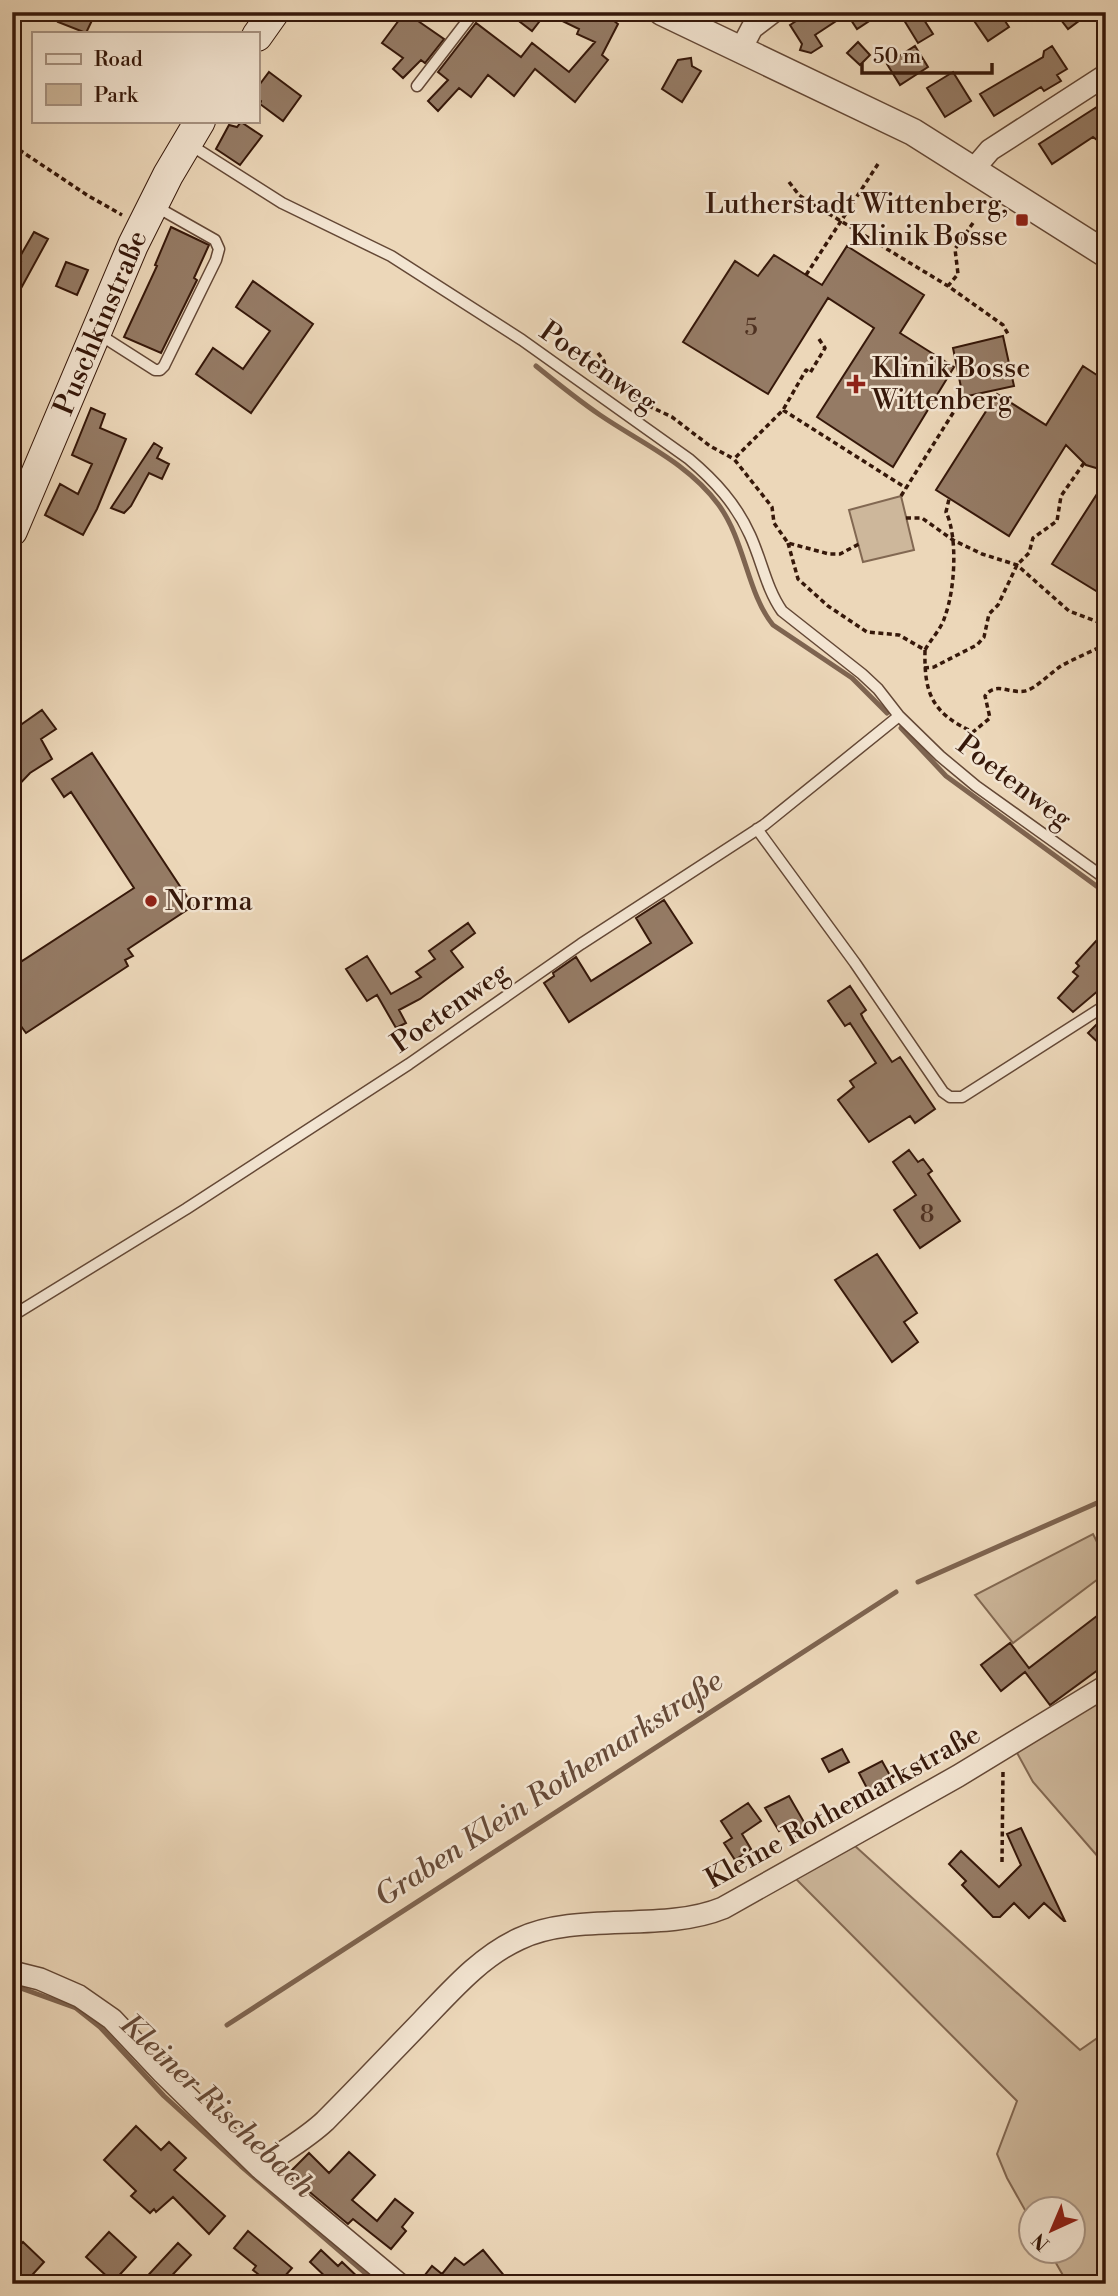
<svg xmlns="http://www.w3.org/2000/svg" width="1118" height="2296" font-family="'Libre Bodoni',serif">
<style>
.green{fill:#cdb79b;stroke:#826852;stroke-width:2}
.lines{fill:none;stroke-linecap:round;stroke-linejoin:round}
.stream{stroke:#7e6450;stroke-width:5}
.building{fill:#957b65;stroke:#36180a;stroke-width:2}
.service-casing{stroke:#644836;stroke-width:13}
.minor-casing{stroke:#644836;stroke-width:24}
.tertiary-casing{stroke:#644836;stroke-width:29}
.secondary-casing{stroke:#36180a;stroke-width:32}
.path{stroke:#36180a;stroke-width:3.5;stroke-dasharray:5 3.5;stroke-linecap:butt}
.service{stroke:#f3e5d2;stroke-width:10}
.minor{stroke:#f3e5d2;stroke-width:21}
.tertiary{stroke:#f3e5d2;stroke-width:26}
.secondary{stroke:#f3e5d2;stroke-width:30}
.poi-dot{fill:#8f2418;stroke:#f3e5d2;stroke-width:2.5}
.labels{text-anchor:middle;dominant-baseline:central;stroke-width:5;stroke-linejoin:round;paint-order:stroke}
.number-label{font-size:24px;fill:#4e3121}
.poi-label{font-size:28px;fill:#36180a;stroke:#f3e5d2;text-anchor:start}
.street-label{font-size:28px;fill:#36180a;stroke:#f3e5d2}
.water-label{font-size:30px;font-style:italic;fill:#664a38;stroke:#f3e5d2}
</style>
<rect width="100%" height="100%" fill="#ecd7b9"/>
<filter id="stains"><feTurbulence type="fractalNoise" baseFrequency=".00286" numOctaves="4"/><feColorMatrix values="0 0 0 0 .2 0 0 0 0 .09 0 0 0 0 .02 0 0 0 .5 -.17"/></filter>
<radialGradient id="worn" r=".72"><stop offset=".6" stop-color="#630" stop-opacity="0"/><stop offset="1" stop-color="#630" stop-opacity=".3"/></radialGradient>
<path class="green" d="M901,496L914,550L863,562L849,510Z
M1093,1534L1106,1560V1573L1013,1643L975,1595Z
M1106,1693V1866L1033,1782L1016,1751Z
M855,1846L1080,2050L1106,2032V2284H1068L1049,2251L1072,2250V2208H1030V2219L1007,2178L997,2154L1017,2101L796,1879Z"/>
<g class="lines">
<path class="stream" d="M536,366C557,383 578,400 600,415C641,443 688,463 718,504C745,540 747,593 773,625L852,678L887,713
M901,728L946,776L1106,893
M918,1582L1106,1499
M12,1985L76,2008L100,2027L164,2096L241,2166L378,2284
M227,2025L896,1592"/>
</g>
<path class="building" d="M63,12H96L86,33L58,22Z
M405,12L444,39L425,63L421,60L403,78L393,69L403,58L382,43Z
M507,12H600L615,20L614,21L618,24L602,55L608,60L575,102L535,69L514,96L488,75L471,97L459,88L438,111L428,101L448,80L438,72L476,23L521,57L532,43L569,72L595,42L577,34L579,29L546,13L532,31Z
M810,12H883L857,29L847,14L815,35L822,46L811,53L800,50L802,44L790,25Z
M899,12H919L933,34L918,43Z
M968,12H999L1009,27L988,41Z
M1055,12H1091L1068,29Z
M858,42L870,55L860,65L847,53Z
M915,46L928,67L900,85L887,64Z
M1052,46L1067,69L1057,75L1061,81L1044,91L1041,87L994,116L980,94L1043,57L1044,51Z
M691,58L692,66L701,71L682,102L662,89L678,60Z
M269,72L301,96L283,121L260,104L261,101L257,98V88Z
M953,72L971,101L945,117L927,88Z
M1106,101V134L1097,140L1093,137L1052,164L1039,144Z
M241,122L262,136L240,165L216,149L229,125L237,127Z
M171,227L209,245L194,278L197,280L161,353L124,337L157,266L155,265Z
M34,232L48,239L19,292L12,289V280L21,262L18,260Z
M847,246L924,295L900,333L954,367L893,467L817,417L874,328L828,298L768,394L683,342L735,261L758,276L774,255L822,285Z
M66,262L88,270L77,295L56,286Z
M253,281L313,324L251,413L196,374L213,348L243,369L270,331L236,307Z
M1003,336L1014,386L963,397L953,348Z
M1083,366L1106,381V471L1086,465L1066,445L1009,536L936,490L997,394L1046,425Z
M91,408L105,414L100,428L126,439L97,509L83,535L45,515L60,484L78,494L92,464L72,455Z
M154,443L162,448L157,458L169,464L162,479L149,473L131,506L124,513L111,508Z
M1106,480V597L1052,564Z
M42,710L56,729L41,739L52,759L30,773L12,792V731Z
M92,753L193,906L128,949L133,956L125,960L128,966L26,1033L12,1014V1006L20,1001L12,989V945L22,961L134,888L71,792L64,797L52,779Z
M664,900L692,943L569,1022L544,983L554,976L553,973L576,957L591,981L651,943L636,918Z
M468,923L475,933L451,951L463,967L420,999L399,1010L406,1023L396,1028L377,995L367,1001L346,969L367,956L391,994L421,977L416,972L435,959L429,951Z
M1106,930V984L1073,1012L1058,998L1078,976L1073,972L1079,966L1076,963Z
M850,986L866,1010L861,1014L864,1020L892,1062L900,1057L935,1109L915,1123L910,1116L869,1142L838,1100L854,1087L850,1081L876,1063L850,1023L845,1026L828,1001Z
M1106,1015V1050L1088,1033Z
M909,1150L918,1162L923,1159L932,1171L928,1174L960,1221L920,1248L894,1210L916,1195L893,1162Z
M877,1254L917,1313L904,1322L918,1342L892,1362L835,1280Z
M1106,1609V1664L1050,1705L1025,1672L1001,1691L981,1665L1010,1643L1029,1668Z
M842,1749L849,1762L829,1772L822,1759Z
M882,1761L892,1779L869,1792L859,1773Z
M789,1796L808,1829L790,1839L783,1828L779,1831L765,1808Z
M748,1803L761,1821L742,1834L751,1849L735,1860L724,1843L732,1838L721,1821Z
M1021,1828L1065,1921H1064L1044,1903L1029,1918L1014,1903L1000,1917H993L962,1885L966,1881L949,1864L961,1851L999,1887L1021,1865L1007,1834Z
M136,2126L161,2150L169,2142L186,2158L174,2170L225,2216L209,2234L173,2197L156,2212L154,2209L150,2213L131,2196L136,2191L104,2160Z
M349,2152L375,2175L352,2200L377,2221L395,2199L413,2213L402,2227L406,2231L391,2249L353,2219L348,2224L288,2174L309,2153L329,2173Z
M248,2231L292,2268L278,2284H270L253,2270L256,2266L234,2248Z
M109,2232L136,2257L113,2282L86,2257Z
M23,2242L44,2262L24,2284H12V2253Z
M178,2243L191,2255L164,2284H140Z
M321,2250L338,2266L342,2262L365,2284H333L310,2262Z
M483,2250L511,2284H418L432,2266L442,2274L455,2258L464,2265Z"/>
<g class="lines">
<defs>
<path id="service" d="M417,86L474,12
M97,333L155,370H160L164,366L216,260L219,249L215,240L155,206
M899,716L940,756L976,786L1106,879
M757,829L855,963L943,1092L950,1097H962L1106,1005
M12,1316L186,1209L409,1064L581,944L764,825L899,716L878,689L862,674L782,611C766,588 762,561 750,535C736,504 715,481 689,459L522,340L391,256L282,203L189,144"/>
<path id="minor" d="M741,49L752,28L773,12
M973,170L990,150L1106,75
M12,1972L40,1979L79,1996L112,2019L163,2073L260,2168L399,2284
M260,2168C282,2152 306,2139 325,2121C358,2088 390,2054 422,2021C451,1991 480,1957 519,1939C577,1911 662,1933 723,1908L958,1776L1106,1686"/>
<path id="tertiary" d="M662,12L913,132L1106,254"/>
<path id="secondary" d="M257,36L274,12
M12,531L133,245L168,175L200,121"/>
</defs>
<use href="#service" class="service-casing"/>
<use href="#minor" class="minor-casing"/>
<use href="#tertiary" class="tertiary-casing"/>
<use href="#secondary" class="secondary-casing"/>
<path class="path" d="M12,145L87,195L122,215
M789,182L799,195L811,203L948,286
M973,223L955,249L958,274L948,286L1003,325L1008,334
M806,275L878,164
M819,339L825,348L810,373L806,370L783,410L734,459L772,507L774,523L788,543L829,554H840L859,544
M598,353L604,361L606,375L615,383L649,406L672,417L710,446L734,459
M783,410L906,488
M901,496L963,397
M906,518H922L953,540L982,554L1017,565L1069,611L1106,625
M788,543L798,579L828,606L867,632L899,635L925,650C931,639 942,628 945,616C955,590 958,537 946,512L949,499
M925,650C924,694 932,713 973,732L990,718L985,696C996,681 1009,694 1025,691C1037,688 1050,673 1061,666C1075,658 1091,652 1106,644
M924,668L934,667L967,650L977,645L984,637L989,614L998,605L1017,565L1029,553L1033,538L1057,521L1061,496L1084,463
M1002,1862L1003,1771"/>
<use href="#service" class="service"/>
<use href="#minor" class="minor"/>
<use href="#tertiary" class="tertiary"/>
<use href="#secondary" class="secondary"/>
</g>
<g class="poi-dot">
<rect x="1015" y="213" width="14" height="14" rx="3.5"/>
<path d="M852.5 373.5h7v7h7v7h-7v7h-7v-7h-7v-7h7z"/>
<circle cx="151" cy="901" r="7"/>
</g>
<g class="labels">
<g class="number-label">
<text x="751" y="328">5</text>
<text x="927" y="1215">8</text>
</g>
<g class="poi-label">
<text x="1008" y="204" text-anchor="end">Lutherstadt Wittenberg,<tspan x="1008" dy="32">Klinik Bosse</tspan></text>
<text x="872" y="368">Klinik Bosse<tspan x="872" dy="32">Wittenberg</tspan></text>
<text x="165" y="901">Norma</text>
</g>
<g class="street-label">
<text transform="translate(101 323) rotate(-67)">Puschkinstraße</text>
<text transform="translate(598 367) rotate(35)">Poetenweg</text>
<text transform="translate(1014 782) rotate(37)">Poetenweg</text>
<text transform="translate(450 1008) rotate(-35)">Poetenweg</text>
<text transform="translate(843 1807) rotate(-29)">Kleine Rothemarkstraße</text>
</g>
<g class="water-label">
<text transform="translate(549 1789) rotate(-33)">Graben Klein Rothemarkstraße</text>
<text transform="translate(217 2106) rotate(43)">Kleiner Rischebach</text>
</g>
</g>
<rect width="1118" height="2296" fill="none" stroke="#ecd7b9" stroke-width="42"/>
<rect x="14" y="14" width="1090" height="2268" fill="none" stroke="#36180a" stroke-width="3.5"/>
<rect x="21" y="21" width="1076" height="2254" fill="none" stroke="#36180a" stroke-width="2"/>
<rect x="32" y="32" width="228" height="91" fill="#f3e5d2" stroke="#a79382" stroke-width="2"/>
<rect x="46" y="54" width="35" height="10" fill="#f3e5d2" stroke="#a79382" stroke-width="2"/>
<text x="94" y="66" font-size="21" fill="#36180a">Road</text>
<rect x="46" y="84" width="35" height="21" fill="#cdb79b" stroke="#a79382" stroke-width="2"/>
<text x="94" y="102" font-size="21" fill="#36180a">Park</text>
<g transform="translate(1052 2230) rotate(224)"><circle r="33" fill="#f3e5d2" stroke="#a79382" stroke-width="2"/>
<path d="M0-5L12 26L0 18L-12 26Z" fill="#8f2418"/>
<text y="-10" font-size="19" font-weight="bold" text-anchor="middle" fill="#36180a">N</text>
</g>
<path d="M862 63v10h130v-10" fill="none" stroke="#36180a" stroke-width="3.5"/>
<text x="873" y="63" font-size="21" fill="#36180a" stroke="#f3e5d2" stroke-width="5" paint-order="stroke">50 m</text>
<rect width="100%" height="100%" filter="url(#stains)"/>
<rect width="100%" height="100%" fill="url(#worn)"/>
</svg>
